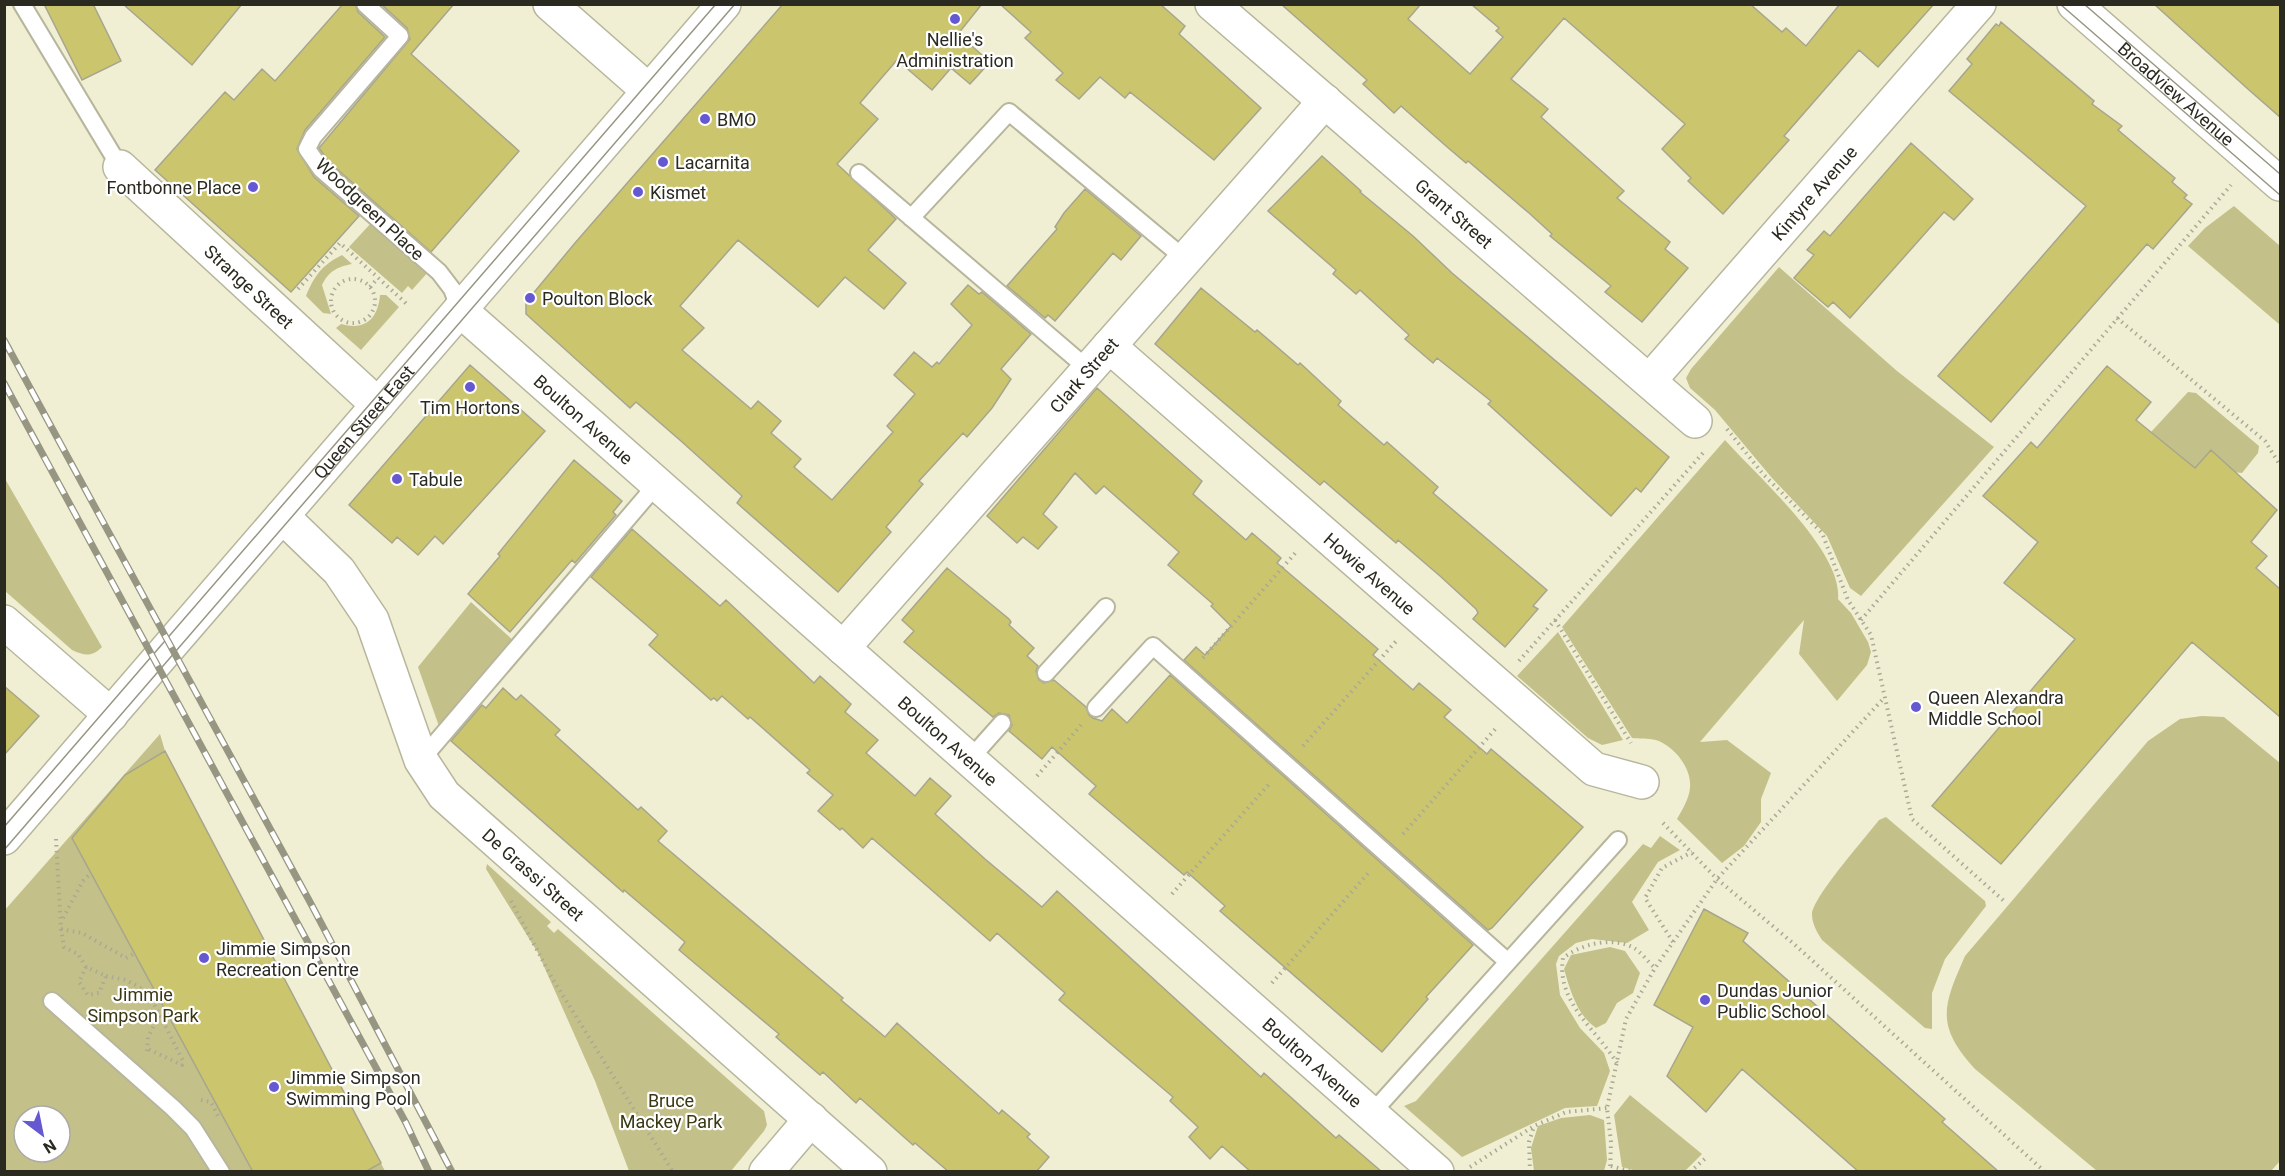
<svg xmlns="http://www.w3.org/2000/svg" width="2285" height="1176" font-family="Roboto,sans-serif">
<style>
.green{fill:#c4c089;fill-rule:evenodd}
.building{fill:#cbc56e;stroke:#a7a68d;stroke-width:1.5}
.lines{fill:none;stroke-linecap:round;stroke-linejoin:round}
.lane-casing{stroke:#b7b69c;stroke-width:20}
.street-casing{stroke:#b7b69c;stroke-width:36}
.secondary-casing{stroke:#b7b69c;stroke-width:36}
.path{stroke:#aaa994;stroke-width:4;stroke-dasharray:1.5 4.5;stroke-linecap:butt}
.lane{stroke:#fff;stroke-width:16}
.street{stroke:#fff;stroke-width:33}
.secondary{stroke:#fff;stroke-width:33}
.tram{stroke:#979683;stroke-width:1.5}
.rail-casing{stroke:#979683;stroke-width:7}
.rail{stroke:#fff;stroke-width:4.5;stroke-dasharray:14;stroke-linecap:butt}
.poi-dot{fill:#6558d1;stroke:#fff;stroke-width:2}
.labels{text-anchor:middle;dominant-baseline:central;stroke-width:4.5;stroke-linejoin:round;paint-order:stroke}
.poi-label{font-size:18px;fill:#2b2a20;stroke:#fff;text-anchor:start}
.street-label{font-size:18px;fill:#2b2a20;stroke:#fff}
.park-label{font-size:18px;fill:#3a3812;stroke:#fff}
</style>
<rect width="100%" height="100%" fill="#f0efd4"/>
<path class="green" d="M2234,206L2280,246V325L2188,246L2205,228Z
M372,222L429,271L412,290L408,286L402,293L349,247Z
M342,255L352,264C337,267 329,271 322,285L331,314L323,313L306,296C314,276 322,265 342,255Z
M1779,267L1897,371L1994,447L1861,596L1850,588L1827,536L1772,478L1715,410L1690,388L1686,378L1691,369Z
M380,295H386L399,307L361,350L336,328L341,324C365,331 378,319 380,295Z
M2188,392L2196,393L2259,446L2258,453L2242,473L2195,468L2151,432Z
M1725,440C1756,475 1843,551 1838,599L1851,613L1868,642L1871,652L1867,665L1837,701L1799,654L1804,620L1700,742L1727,740L1771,773L1761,799V822L1744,846L1722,863L1677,819C1682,810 1689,799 1690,788C1692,768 1674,746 1656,740C1648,738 1639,739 1632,738L1562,627Z
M4,477L102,647C92,657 85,656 72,650L5,591Z
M471,602L515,642L440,729L418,667Z
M1558,632L1623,740L1602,745L1588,738L1517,676Z
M2202,716L2224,717L2280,763V1161L2271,1171H2097L1975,1069C1935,1025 1943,1006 1965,956L2148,741L2180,719Z
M160,734L165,751L385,1171H5L4,911ZM24,1116H60V1152H24Z
M1886,817L1985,901L1986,906L1945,959L1932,993V1029L1925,1028L1822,940C1817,932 1812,924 1812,914C1813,897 1866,837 1879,820Z
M1660,836L1680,850L1658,862L1632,902L1649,930L1627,943L1592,939L1576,943L1559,956L1556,964L1560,995L1580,1028L1604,1053L1610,1071L1597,1106L1565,1108L1462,1157L1404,1106L1416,1101L1643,844L1651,848Z
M487,864L551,922L547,926L554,933L558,929L764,1111L767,1125L764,1131L731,1171H629L595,1081L538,953L486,869Z
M1610,947L1625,951L1640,973L1633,993L1617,1003L1606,1023L1596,1028C1577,1015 1570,990 1564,969L1571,955Z
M1630,1095L1702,1154L1686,1170L1640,1172L1622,1167L1614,1115Z
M1590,1115L1604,1120L1607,1160L1604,1171H1534L1531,1148L1538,1126L1561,1118Z"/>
<path class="building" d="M44,4H93L121,61L82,80Z
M123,4H242L192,65Z
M343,4H355L358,12L385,37L305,130L297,149L314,177L359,216L291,292L155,170L225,92L234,100L262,69L275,81Z
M381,4H454L411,54L519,151L431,252L329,162L319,148L410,39L407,28Z
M783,4H982L958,34L990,62L970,84L951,68L932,90L897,60L860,103L878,119L837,164L896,219L868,250L906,283L884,309L845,277L818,307L738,240L680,306L704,328L682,350L751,409L758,401L781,421L771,433L801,459L794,467L832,500L893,432L887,426L915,394L894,375L914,352L932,367L937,362L939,364L972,325L951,304L968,285L979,294L982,292L1031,334L1001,369L1011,379L992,408L967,437L963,433L919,481L923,484L886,527L891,532L838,592L737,503L742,496L681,441L636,402L630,408L526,314V302L575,243Z
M1000,4H1160L1185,26L1179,34L1261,108L1214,160L1130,92L1125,98L1100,77L1079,99L1056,80L1063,73L1025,38L1031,32Z
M1281,4H1421L1408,19L1470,74L1503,37L1496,31L1499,28L1471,4H1750L1782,32L1786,28L1806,46L1840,4H1934L1878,67L1859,50L1784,136L1789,140L1723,214L1688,181L1691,178L1662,149L1685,124L1564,18L1511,79L1548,109L1541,117L1624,191L1617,198L1670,242L1665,249L1688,268L1642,322L1605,292L1611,286L1550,236L1552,234L1529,213L1468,161L1466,163L1446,146L1401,106L1394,113L1363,84L1367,80Z
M2154,4H2280V117L2249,90Z
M2001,22L2094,101L2092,104L2122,126L2118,130L2175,178L2172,182L2187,195L2184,198L2192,204L2153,249L2147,244L1991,422L1938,376L2086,206L1949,91L1972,64L1967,59L1996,24L1999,26Z
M1911,143L1973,199L1954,220L1944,212L1850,318L1833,302L1828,307L1794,278L1814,255L1807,250L1824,231L1830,236Z
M1322,156L1361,191L1360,192L1413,236L1452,273L1669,457L1641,492L1636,488L1611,516L1488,404L1491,401L1437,358L1433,363L1405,339L1409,335L1360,290L1356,294L1333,274L1336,270L1268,211Z
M1085,189L1141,236L1121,260L1113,253L1055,321L1048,315L1045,318L1007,286L1057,229L1055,227L1064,213Z
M1201,288L1255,332L1257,330L1298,365L1300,363L1341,401L1338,405L1384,445L1387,442L1438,487L1433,493L1547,590L1533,606L1538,609L1505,647L1473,619L1478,613L1476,609L1440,576L1398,540L1396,543L1324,481L1320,485L1155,344Z
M470,365L545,431L443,544L435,536L418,555L397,537L392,543L349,505Z
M2107,366L2151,402L2136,420L2195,468L2211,450L2277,510L2251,542L2267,556L2256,568L2280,589V717L2192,642L2001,864L1932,806L2075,639L2004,583L2038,542L1983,496L2031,442L2037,448Z
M1097,388L1202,481L1193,494L1246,540L1252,533L1281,558L1277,563L1378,649L1373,655L1413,690L1419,683L1451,710L1444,717L1487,754L1491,749L1583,827L1492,928L1488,930L1184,660L1196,647L1205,655L1231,626L1211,606L1213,604L1168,565L1179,552L1104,486L1096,494L1075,473L1043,514L1057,527L1038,549L1023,537L1017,543L987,516Z
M574,460L622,501L613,512L616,515L575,563L572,560L510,632L468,594L500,556L498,554Z
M632,529L720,606L726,600L814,683L820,676L851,704L845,712L878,740L866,753L915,796L930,778L951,796L935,814L985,859L1042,907L1057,891L1261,1077L1264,1073L1336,1138L1339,1135L1382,1172H1251L1222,1146L1210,1159L1189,1137L1198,1127L1170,1101L1173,1097L1059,1000L1065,993L997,933L990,941L872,838L863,848L842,828L840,830L818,811L833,795L807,773L810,770L750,717L748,719L722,696L717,701L714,698L711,700L649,645L658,635L591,577Z
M947,568L1009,619L1011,622L1009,625L1034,648L1027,656L1038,666L1036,671L1039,680L1044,683L1054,680L1086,707L1089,715L1093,718L1102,721L1112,709L1127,723L1170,675L1473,945L1426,997L1428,999L1382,1052L1220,911L1225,906L1187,872L1184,875L1089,794L1096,786L1052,747L1042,759L1009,731L1012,725L1009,715L999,713L993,717L904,642L914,631L902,620Z
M4,686L39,716L4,755Z
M503,688L516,700L521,695L560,730L555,735L638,810L641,807L667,831L658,841L843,998L841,1000L885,1037L897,1023L999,1114L1002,1110L1030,1134L1027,1137L1049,1157L1036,1172H949L915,1143L913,1145L860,1098L856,1103L823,1072L820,1075L776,1037L779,1034L679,950L685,942L624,890L623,892L451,741L482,705L486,708Z
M165,751L381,1163L365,1172H253L72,838L125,775Z
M1704,909L1748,933L1743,941L1945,1119L1942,1122L1999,1172H1859L1742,1069L1706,1112L1667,1076L1693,1027L1654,1005Z"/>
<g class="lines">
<defs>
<path id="lane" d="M22,4L120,167
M365,4L400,36L313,137L307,149L321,169L439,272L452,289L460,310
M859,173L1088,369
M911,218L1009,112L1185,259
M1046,673L1106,607
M1096,708L1153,646L1508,962
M421,760L657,484
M969,760L1002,723
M52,1001L173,1108L193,1128L221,1172
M1371,1114L1618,840"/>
<g id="street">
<path d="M550,4L649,91"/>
<path id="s1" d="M1212,4L1695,421"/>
<path id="s2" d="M120,167L378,405"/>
<path id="s3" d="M460,310L1437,1172"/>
<path id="s4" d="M1109,346L1594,769L1642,782"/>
<path id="s5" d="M1650,380L1979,4"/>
<path id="s6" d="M282,516L339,571L372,620L421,760L444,795L870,1172"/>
<path d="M4,622L111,715"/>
<path id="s7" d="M843,648L1325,101"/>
<path d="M766,1172L811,1119"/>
</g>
<g id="secondary">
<path id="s8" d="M2074,4L2280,184"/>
<path id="s9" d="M4,838L724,4"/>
</g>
</defs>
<use href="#lane" class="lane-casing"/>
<use href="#street" class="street-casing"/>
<use href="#secondary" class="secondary-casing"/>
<path class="path" d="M331 301a22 22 0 1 1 44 0a22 22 0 1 1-44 0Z
M370,287L378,278
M298,289L340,243L409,306
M2117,318L2265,441L2280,465
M1727,429L1763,474L1822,533L1848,600L1871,635L1912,819L2005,902
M4,526V542
M1555,620L1631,743
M1861,620L2231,185
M1203,658L1297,551
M1519,661L1703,453
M1303,746L1398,639
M1037,776L1081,725
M1663,823L1717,879L1794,944L2045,1172
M1403,834L1497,727
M56,839L61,929L64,947L78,954L86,967L106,976L99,993L88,995L79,982L86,967
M1172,894L1270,783
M511,901L552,978L673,1172
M63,918L83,881L91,873
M61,929L82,933L126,958L133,954
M1673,942L1645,898L1662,868L1692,852
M106,976L126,980L148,992L183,1061L182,1065L148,1049
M1272,983L1370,871
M148,992L153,989
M147,1051L148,1037L159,1016
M1617,1063C1596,1029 1556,1002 1563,958C1581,944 1612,936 1634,948C1641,952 1648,962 1655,968
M201,1100L211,1102L219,1118
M1611,1166L1632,1172
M1470,1167L1534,1126L1566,1112L1607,1108
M1530,1172L1529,1142L1534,1126
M1610,1172L1611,1142L1607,1108L1626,1019L1655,968L1717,879L1883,699
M1690,1172L1707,1157"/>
<use href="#lane" class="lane"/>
<use href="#street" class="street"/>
<use href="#secondary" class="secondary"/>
<path class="tram" d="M2060,4L2280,195
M2084,4L2280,174
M4,827L716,4
M4,850L735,4"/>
<defs>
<path id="rail" d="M4,340L310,902L452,1172
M4,383L406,1123L429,1172"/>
</defs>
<use href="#rail" class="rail-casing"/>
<use href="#rail" class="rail"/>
</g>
<g class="poi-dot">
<circle cx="955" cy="19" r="6"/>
<circle cx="705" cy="119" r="6"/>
<circle cx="663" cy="162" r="6"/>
<circle cx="253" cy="187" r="6"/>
<circle cx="638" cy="192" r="6"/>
<circle cx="530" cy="298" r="6"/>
<circle cx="470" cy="387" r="6"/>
<circle cx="397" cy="479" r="6"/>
<circle cx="1916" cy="707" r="6"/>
<circle cx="204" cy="958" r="6"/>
<circle cx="1705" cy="1000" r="6"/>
<circle cx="274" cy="1087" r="6"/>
</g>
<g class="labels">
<g class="poi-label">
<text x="955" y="39" text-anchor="middle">Nellie's<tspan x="955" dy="21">Administration</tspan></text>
<text x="717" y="119">BMO</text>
<text x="675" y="162">Lacarnita</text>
<text x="241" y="187" text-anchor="end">Fontbonne Place</text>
<text x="650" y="192">Kismet</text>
<text x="542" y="298">Poulton Block</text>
<text x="470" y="407" text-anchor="middle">Tim Hortons</text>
<text x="409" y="479">Tabule</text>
<text x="1928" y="697">Queen Alexandra<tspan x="1928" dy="21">Middle School</tspan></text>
<text x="216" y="948">Jimmie Simpson<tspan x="216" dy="21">Recreation Centre</tspan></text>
<text x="1717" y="990">Dundas Junior<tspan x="1717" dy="21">Public School</tspan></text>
<text x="286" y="1077">Jimmie Simpson<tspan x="286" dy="21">Swimming Pool</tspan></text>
</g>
<g class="street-label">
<text stroke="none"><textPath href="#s8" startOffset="136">Broadview Avenue</textPath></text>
<text stroke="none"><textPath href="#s5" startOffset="249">Kintyre Avenue</textPath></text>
<text transform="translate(370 209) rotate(43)">Woodgreen Place</text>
<text stroke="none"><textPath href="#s1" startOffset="320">Grant Street</textPath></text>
<text stroke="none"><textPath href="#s2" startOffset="176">Strange Street</textPath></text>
<text stroke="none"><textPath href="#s7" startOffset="364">Clark Street</textPath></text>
<text stroke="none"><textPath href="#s3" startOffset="165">Boulton Avenue</textPath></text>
<text stroke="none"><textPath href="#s9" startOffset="550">Queen Street East</textPath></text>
<text stroke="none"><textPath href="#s4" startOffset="346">Howie Avenue</textPath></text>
<text stroke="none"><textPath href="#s3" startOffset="651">Boulton Avenue</textPath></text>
<text stroke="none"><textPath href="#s6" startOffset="448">De Grassi Street</textPath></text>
<text stroke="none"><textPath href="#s3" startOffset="1137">Boulton Avenue</textPath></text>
</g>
<g class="park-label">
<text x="143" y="994">Jimmie<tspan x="143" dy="21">Simpson Park</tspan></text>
<text x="671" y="1100">Bruce<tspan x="671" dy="21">Mackey Park</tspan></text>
</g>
</g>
<rect width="2285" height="1176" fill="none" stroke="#2b2a20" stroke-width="12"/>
<g transform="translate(42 1134) rotate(148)"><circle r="28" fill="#ffffff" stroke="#aaaaa6" stroke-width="1.5"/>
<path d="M0-4.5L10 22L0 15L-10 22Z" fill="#6558d1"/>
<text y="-9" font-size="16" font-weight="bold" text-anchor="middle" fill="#2b2a20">N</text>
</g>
</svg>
